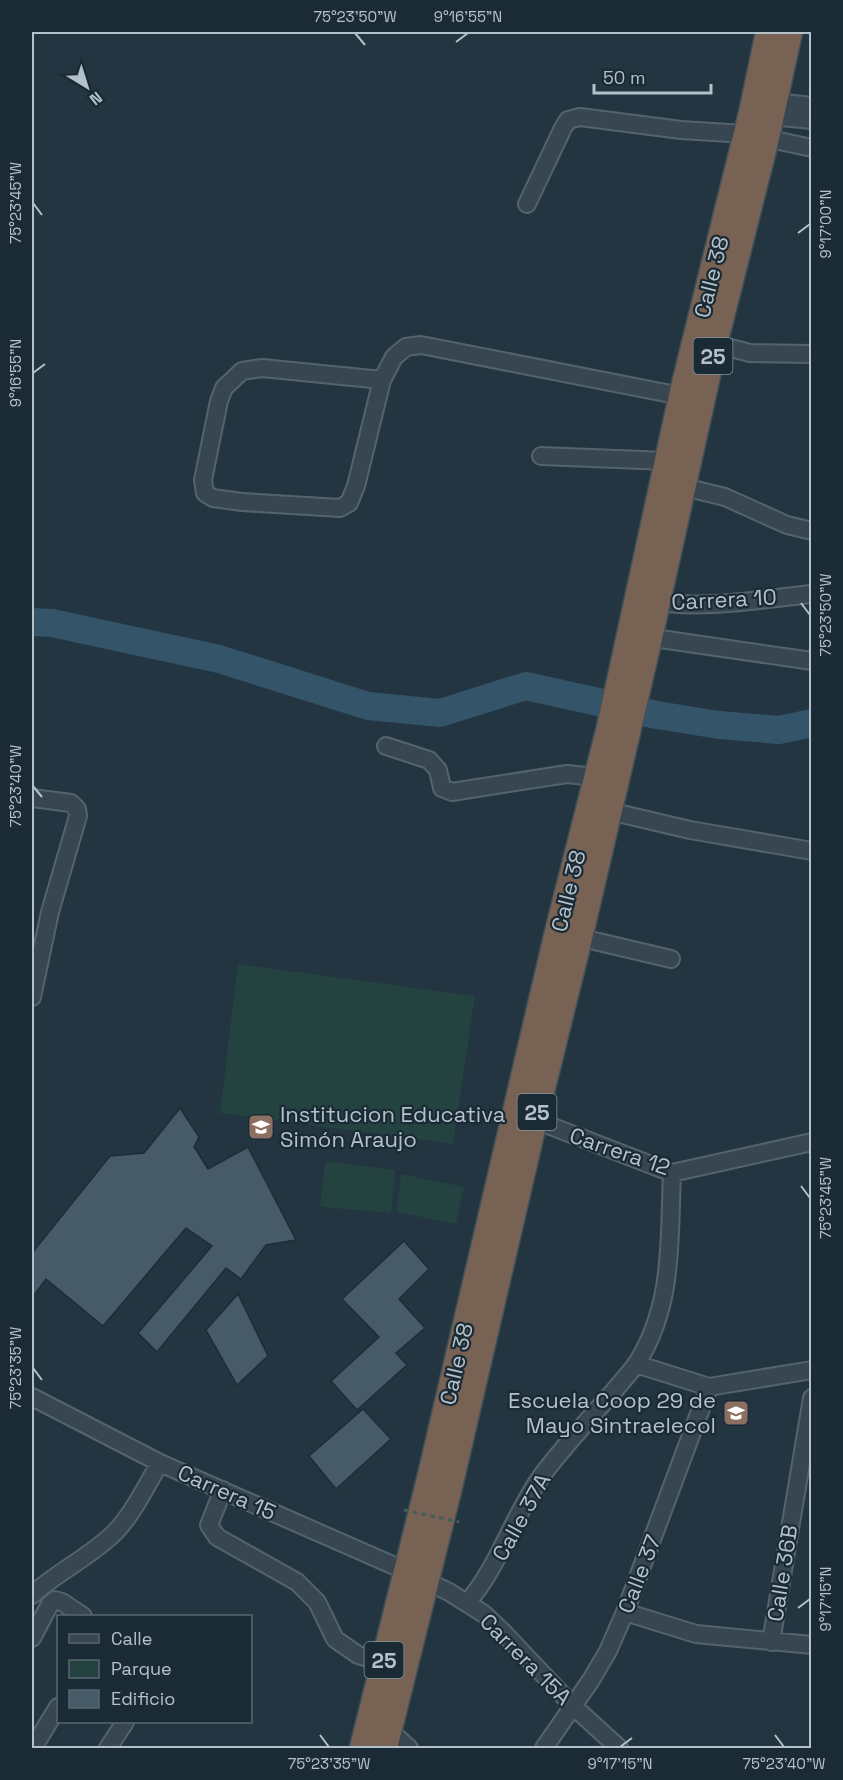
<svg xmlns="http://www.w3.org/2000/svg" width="843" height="1780" font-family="'Space Grotesk',sans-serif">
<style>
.green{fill:#244240}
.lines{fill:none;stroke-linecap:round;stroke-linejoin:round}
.river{stroke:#345469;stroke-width:28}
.building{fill:#465b67;stroke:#1d2d38;stroke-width:1.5}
.minor-casing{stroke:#54646e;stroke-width:20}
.highway-casing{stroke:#41515b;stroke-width:27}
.minor{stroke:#374651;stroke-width:16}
.highway{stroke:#776253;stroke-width:24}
.path-bridge{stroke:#425e5c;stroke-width:3;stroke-dasharray:4.5 4.5;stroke-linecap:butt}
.ticks{fill:none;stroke:#b3c1cb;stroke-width:2}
.labels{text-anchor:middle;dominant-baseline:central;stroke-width:4.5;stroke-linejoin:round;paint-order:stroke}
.shield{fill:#1b2b36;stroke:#85949e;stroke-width:1.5}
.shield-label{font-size:21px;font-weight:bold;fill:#b3c1cb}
.street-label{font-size:22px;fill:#b3c1cb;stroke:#1b2b36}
.poi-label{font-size:22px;fill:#b3c1cb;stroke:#1b2b36;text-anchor:start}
.neatline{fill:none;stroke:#b3c1cb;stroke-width:2}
.ticks-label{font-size:15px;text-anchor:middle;fill:#b3c1cb}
</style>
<rect width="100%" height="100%" fill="#223541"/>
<path class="green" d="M238,964L475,996L453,1144L220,1113Z
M325,1161L395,1170L391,1213L320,1207Z
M401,1174L464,1187L456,1224L397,1212Z"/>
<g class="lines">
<path class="river" d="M32,622L52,623L219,659L368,706L440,713L526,686L657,715L719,725L779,730L812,723"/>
</g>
<path class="building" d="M180,1108L199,1137L194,1147L208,1169L248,1147L296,1240L266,1245L241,1279L226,1268L157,1352L138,1333L212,1246L186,1228L103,1326L46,1279L32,1298V1253L110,1156L144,1153Z
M404,1241L429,1269L399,1299L425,1328L396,1353L407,1365L357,1410L331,1381L379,1337L342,1299Z
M238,1294L268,1356L237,1385L206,1330Z
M363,1409L391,1439L336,1489L309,1456Z"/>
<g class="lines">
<defs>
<path id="minor" d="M765,101L812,106
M761,115L812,120
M527,204L563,128L568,120L580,117L681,130L746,134L812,148
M715,344L750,353L812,354
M382,380L262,368L242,371L224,388L219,401L203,480L205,493L213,498L242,502L340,508L349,503L356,486L382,380L394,357L406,347L421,345L681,396
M541,456L667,461
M684,487L725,497L787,525L812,531
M648,600C698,611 761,599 812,594
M640,636L812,661
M386,746L429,760L438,770L442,788L452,792L567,774L596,777
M32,798L71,803L77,809L78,816L50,912L32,997
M609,811L690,830L812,851
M569,935L671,959
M535,1120L672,1173L812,1142
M636,1364L709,1387L812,1370
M32,1397L160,1463L406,1571L449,1592L484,1614L503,1632L573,1706L619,1748
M223,1490L209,1525L217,1537L297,1582L317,1602L335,1639L358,1655L384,1662
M32,1595C56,1573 86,1559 111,1536C132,1517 145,1487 160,1463
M467,1603C500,1565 513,1515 543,1474C565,1445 590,1418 614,1391C621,1382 630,1373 637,1363C674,1304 669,1240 672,1173
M625,1612L696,1634L812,1645
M32,1638L50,1604L55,1600L62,1602L83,1616
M771,1642L812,1398
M390,1731L409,1748
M33,1748L58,1707
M108,1748L125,1722
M544,1748L591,1680L608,1651L625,1612L709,1387"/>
<path id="highway" d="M362,1748L430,1475L557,932L609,727L681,396L751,113L768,32
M385,1748L449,1491L535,1120L580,938L650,638L715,344L767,138L790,32"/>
</defs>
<use href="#minor" class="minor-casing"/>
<use href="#highway" class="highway-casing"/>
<use href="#minor" class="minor"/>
<use href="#highway" class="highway"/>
<path class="path-bridge" d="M404,1510L459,1522"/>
</g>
<path class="ticks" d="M355,33L365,45M456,42L468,33M33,203L42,215M798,233L810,224M33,373L45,364M801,603L810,615M33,786L42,797M801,1186L810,1198M33,1368L42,1380M798,1608L810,1599M320,1735L329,1747M775,1735L784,1747M620,1747L632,1738"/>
<defs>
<symbol id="university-square" viewBox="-11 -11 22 22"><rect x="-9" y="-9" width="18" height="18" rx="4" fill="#8d6e63" stroke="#1b2b36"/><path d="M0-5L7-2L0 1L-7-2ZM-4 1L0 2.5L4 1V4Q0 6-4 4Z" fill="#fff"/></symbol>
<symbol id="school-square" viewBox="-11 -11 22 22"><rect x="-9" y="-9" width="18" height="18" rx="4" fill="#8d6e63" stroke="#1b2b36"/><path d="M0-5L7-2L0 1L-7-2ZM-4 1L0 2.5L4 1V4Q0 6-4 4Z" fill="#fff"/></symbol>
</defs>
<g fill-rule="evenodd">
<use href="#university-square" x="246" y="1112" width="30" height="30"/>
<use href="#school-square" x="721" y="1398" width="30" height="30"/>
</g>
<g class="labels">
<g class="shield">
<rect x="693.5" y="338" width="39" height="36" rx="4.5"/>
<rect x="517.5" y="1094" width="39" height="36" rx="4.5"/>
<rect x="364.5" y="1642" width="39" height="36" rx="4.5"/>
</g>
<g class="shield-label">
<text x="713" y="356">25</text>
<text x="537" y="1112">25</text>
<text x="384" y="1660">25</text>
</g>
<g class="street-label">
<text transform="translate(711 277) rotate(-76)">Calle 38</text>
<text transform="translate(724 599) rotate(-3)">Carrera 10</text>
<text transform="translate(568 891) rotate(-76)">Calle 38</text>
<text transform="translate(620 1151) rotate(19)">Carrera 12</text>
<text transform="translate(456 1364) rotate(-77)">Calle 38</text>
<text transform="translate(227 1492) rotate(24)">Carrera 15</text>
<text transform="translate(521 1517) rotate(-61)">Calle 37A</text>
<text transform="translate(782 1573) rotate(-81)">Calle 36B</text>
<text transform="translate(639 1574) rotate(-69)">Calle 37</text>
<text transform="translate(526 1659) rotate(45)">Carrera 15A</text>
</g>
<g class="poi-label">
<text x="280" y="1114">Institucion Educativa<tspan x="280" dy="25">Simón Araujo</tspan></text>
<text x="716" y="1400" text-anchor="end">Escuela Coop 29 de<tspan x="716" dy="25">Mayo Sintraelecol</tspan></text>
</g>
</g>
<rect width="843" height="1780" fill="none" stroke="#1b2b36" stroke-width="66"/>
<rect x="57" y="1615" width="195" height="108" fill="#1b2b36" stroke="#586772" stroke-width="1.5"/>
<rect x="69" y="1634" width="30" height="9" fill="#374651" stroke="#586772" stroke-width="1.5"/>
<text x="111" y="1645" font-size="18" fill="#b3c1cb">Calle</text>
<rect x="69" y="1660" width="30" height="18" fill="#244240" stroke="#586772" stroke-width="1.5"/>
<text x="111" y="1675" font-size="18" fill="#b3c1cb">Parque</text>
<rect x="69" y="1690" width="30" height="18" fill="#465b67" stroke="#586772" stroke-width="1.5"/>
<text x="111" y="1705" font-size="18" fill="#b3c1cb">Edificio</text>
<g transform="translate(87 87) rotate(142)" stroke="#1b2b36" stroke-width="4.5" paint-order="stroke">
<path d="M0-4.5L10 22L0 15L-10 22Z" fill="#b3c1cb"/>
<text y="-9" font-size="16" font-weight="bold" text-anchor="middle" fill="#b3c1cb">N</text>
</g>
<path d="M594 84v9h117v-9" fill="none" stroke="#b3c1cb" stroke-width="3"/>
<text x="603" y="84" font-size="18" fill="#b3c1cb" stroke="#1b2b36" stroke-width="4.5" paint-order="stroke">50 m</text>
<rect x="33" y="33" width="777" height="1714" class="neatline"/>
<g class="ticks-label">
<text x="355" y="22">75°23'50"W</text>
<text x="468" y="22">9°16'55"N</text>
<text transform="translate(16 203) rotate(-90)" y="5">75°23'45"W</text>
<text transform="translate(826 224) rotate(-90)" y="5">9°17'00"N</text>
<text transform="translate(16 373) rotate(-90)" y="5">9°16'55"N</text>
<text transform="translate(826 615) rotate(-90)" y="5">75°23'50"W</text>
<text transform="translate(16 786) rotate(-90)" y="5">75°23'40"W</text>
<text transform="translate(826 1198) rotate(-90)" y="5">75°23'45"W</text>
<text transform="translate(16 1368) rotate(-90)" y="5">75°23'35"W</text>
<text transform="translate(826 1599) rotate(-90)" y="5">9°17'15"N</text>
<text x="329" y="1769">75°23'35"W</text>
<text x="620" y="1769">9°17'15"N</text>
<text x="784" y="1769">75°23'40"W</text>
</g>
</svg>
